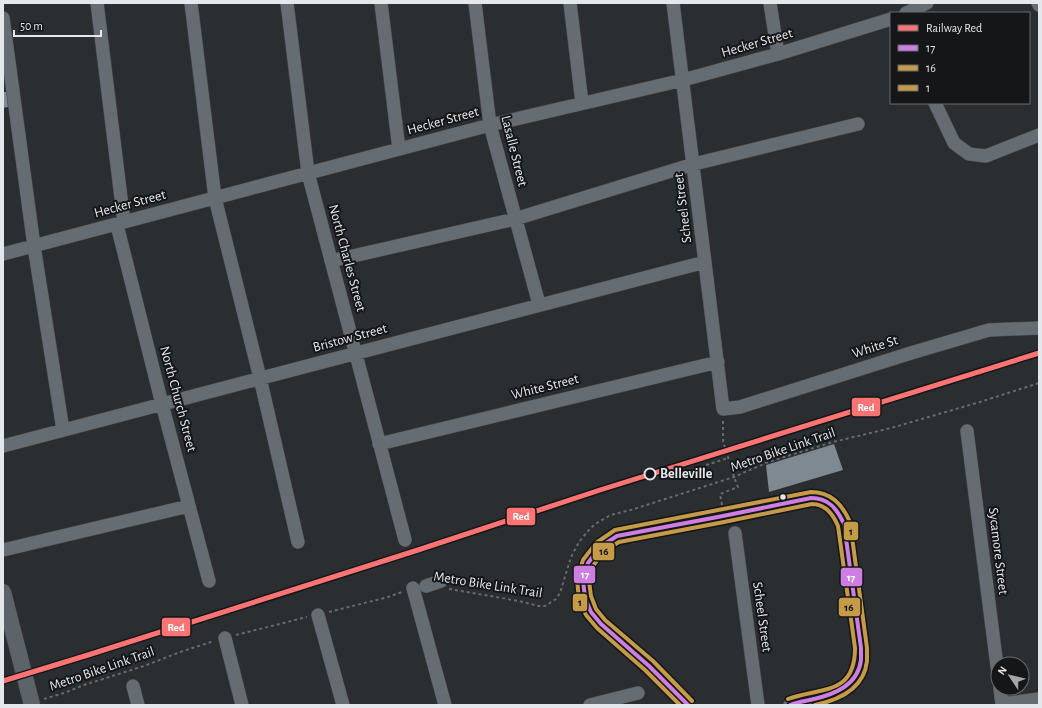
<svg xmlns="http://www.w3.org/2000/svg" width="1042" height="708" font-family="'Alegreya Sans',sans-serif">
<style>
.building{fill:#7e8991}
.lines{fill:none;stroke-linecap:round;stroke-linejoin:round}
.minor-casing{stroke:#4a4c4d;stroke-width:14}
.path{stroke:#666b70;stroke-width:2;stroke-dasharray:3 3;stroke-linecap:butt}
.minor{stroke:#656d73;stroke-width:13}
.major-bridge-casing{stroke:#4a4c4d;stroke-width:17;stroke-linecap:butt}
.major-bridge{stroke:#5c646a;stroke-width:16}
.bus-1-casing{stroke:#141618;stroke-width:7}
.bus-2-casing{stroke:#141618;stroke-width:7}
.bus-3-casing{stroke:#141618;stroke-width:7}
.bus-1{stroke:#ce7ee3;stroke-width:4}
.bus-2{stroke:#c69b47;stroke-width:4}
.bus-3{stroke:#c69b47;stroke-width:4}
.rail-1-casing{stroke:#141618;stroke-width:8}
.rail-1{stroke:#fe7373;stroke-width:5}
.stop-dot{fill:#141618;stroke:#e5e8eb;stroke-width:2}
.bus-dot{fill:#e5e8eb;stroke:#141618;stroke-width:1.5}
.labels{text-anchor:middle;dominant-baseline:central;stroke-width:4;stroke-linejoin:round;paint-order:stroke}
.street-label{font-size:14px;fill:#e5e8eb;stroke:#141618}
.stop-label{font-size:14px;font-weight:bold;fill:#e5e8eb;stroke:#141618;text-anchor:start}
.line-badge{stroke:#141618;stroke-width:1.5}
.badge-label{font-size:11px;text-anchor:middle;font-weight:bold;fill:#fff}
.pale-badge-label{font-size:11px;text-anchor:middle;font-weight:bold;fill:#111}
</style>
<rect width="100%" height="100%" fill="#2b2e30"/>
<path class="building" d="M3,92H7L8,107L3,108Z
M834,444L843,470L769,492L766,465Z"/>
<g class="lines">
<defs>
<path id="minor" d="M97,3L124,222
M191,3L215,198L260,378L298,542
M287,3L308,173L405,540
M381,3L399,149
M475,3L490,125L539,304
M570,3L582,103
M673,3L723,409L740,407L911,353L989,330L1039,328
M770,3L778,54
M1038,3L1039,5
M906,13L927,3
M3,18L34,246L63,430
M935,103L954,143L969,154L986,156L1039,135
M117,225L162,404L209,581
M3,254L490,125L683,80L778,54L891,19
M331,261L515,219L694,164L858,124
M967,431L998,674
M379,444L718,362
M3,446C237,385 471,322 705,262
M735,533L758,705
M3,550L189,506
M426,586L441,581
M413,588L445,705
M318,615L343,705
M225,638L242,705
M133,686L138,705
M1000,688L1002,705
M1002,704L1039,699
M590,705L638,693
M688,705L649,666L601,624L591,612L585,598L583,580L588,563L600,547L617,536L723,516L811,498C814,498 818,498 821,499C832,502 840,514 844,524L861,648C861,652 861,657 861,661C855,695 822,697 795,703L790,705"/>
</defs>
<use href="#minor" class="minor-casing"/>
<path class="path" d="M706,465L728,458
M722,505L720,494L738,487L734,477L723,441V420
M449,589L519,601L538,606H545L556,599L560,593L571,557L579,542L588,531L595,524L611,515L634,509L734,477L768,462L833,442L891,428L980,402L1039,383
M329,612L388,597L402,592
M236,635L307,617
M44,699L64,693L84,685L144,666L183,651L214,641"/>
<use href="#minor" class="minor"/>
<defs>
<path id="major-bridge" d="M3,592L32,705"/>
</defs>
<use href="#major-bridge" class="major-bridge-casing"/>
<use href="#major-bridge" class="major-bridge"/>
<defs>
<path id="bus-1" d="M688,705L649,666L601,624L591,612L585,598L583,580L588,563L600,547L617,536L723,516L811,498C829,498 837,509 844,524L861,648C861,652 861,656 861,660C858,685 835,694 814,699C806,701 798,702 790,705"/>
<path id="bus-2" d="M692,701L653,661L605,620L596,609L591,596L589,581L593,566L604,551L619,542L724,522L812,504C825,504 833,514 838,526L855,648C855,696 820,687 788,699"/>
<path id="bus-3" d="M680,705L645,670L597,628L586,615L579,600L577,579L583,560L596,543L615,530L811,492C831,492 842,504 850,522L867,648C867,652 867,657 867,661C864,689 839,700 815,705"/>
</defs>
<use href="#bus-1" class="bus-1-casing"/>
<use href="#bus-2" class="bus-2-casing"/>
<use href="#bus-3" class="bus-3-casing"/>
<use href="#bus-1" class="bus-1"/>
<use href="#bus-2" class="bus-2"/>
<use href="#bus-3" class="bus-3"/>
<defs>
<path id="rail-1" d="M3,681L88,655L418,550L600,490L1039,353"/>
</defs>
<use href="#rail-1" class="rail-1-casing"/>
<use href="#rail-1" class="rail-1"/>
</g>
<circle class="stop-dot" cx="650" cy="474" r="5.5"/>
<circle class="bus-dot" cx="783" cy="497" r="3.5"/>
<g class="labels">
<g class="street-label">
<text transform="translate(757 43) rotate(-16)">Hecker Street</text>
<text transform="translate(443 121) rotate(-15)">Hecker Street</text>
<text transform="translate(514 151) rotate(76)">Lasalle Street</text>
<text transform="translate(130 204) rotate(-15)">Hecker Street</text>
<text transform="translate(683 208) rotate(-97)">Scheel Street</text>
<text transform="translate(347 258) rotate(75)">North Charles Street</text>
<text transform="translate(350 338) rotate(-15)">Bristow Street</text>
<text transform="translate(875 347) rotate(-18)">White St</text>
<text transform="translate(545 387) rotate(-14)">White Street</text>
<text transform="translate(178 399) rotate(75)">North Church Street</text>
<text transform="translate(783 450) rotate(-19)">Metro Bike Link Trail</text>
<text transform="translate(998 551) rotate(83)">Sycamore Street</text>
<text transform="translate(488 585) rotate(9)">Metro Bike Link Trail</text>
<text transform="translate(762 617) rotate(82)">Scheel Street</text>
<text transform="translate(102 669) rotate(-19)">Metro Bike Link Trail</text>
</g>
<g class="stop-label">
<text x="660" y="474">Belleville</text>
</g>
</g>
<g class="line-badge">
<rect x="851" y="397" width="30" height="20" rx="4" fill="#fe7373"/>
<rect x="506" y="507" width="30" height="19" rx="4" fill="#fe7373"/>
<rect x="843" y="521" width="16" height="20" rx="4" fill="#c69b47"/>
<rect x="592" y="542" width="23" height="19" rx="4" fill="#c69b47"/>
<rect x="573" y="565" width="23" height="19" rx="4" fill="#ce7ee3"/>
<rect x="840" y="567" width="23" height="20" rx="4" fill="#ce7ee3"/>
<rect x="572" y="593" width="16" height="19" rx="4" fill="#c69b47"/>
<rect x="838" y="597" width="23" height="20" rx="4" fill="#c69b47"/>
<rect x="161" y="617" width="30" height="20" rx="4" fill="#fe7373"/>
</g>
<g class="badge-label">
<text x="866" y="411">Red</text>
<text x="521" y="520">Red</text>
<text x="585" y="578">17</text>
<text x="851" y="581">17</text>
<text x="176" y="631">Red</text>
</g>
<g class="pale-badge-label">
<text x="851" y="535">1</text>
<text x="604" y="555">16</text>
<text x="580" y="606">1</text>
<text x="849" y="611">16</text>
</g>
<rect width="1042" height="708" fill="none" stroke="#e5e8eb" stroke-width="8"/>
<rect x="890" y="12" width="140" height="92" fill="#141618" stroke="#686a6c"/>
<rect x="898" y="25" width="20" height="6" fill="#fe7373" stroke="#686a6c"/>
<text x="926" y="32" font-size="12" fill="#e5e8eb">Railway Red</text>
<rect x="898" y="45" width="20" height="6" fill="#ce7ee3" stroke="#686a6c"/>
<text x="926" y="52" font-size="12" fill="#e5e8eb">17</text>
<rect x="898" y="65" width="20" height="6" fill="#c69b47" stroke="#686a6c"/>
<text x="926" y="72" font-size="12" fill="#e5e8eb">16</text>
<rect x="898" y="85" width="20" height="6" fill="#c69b47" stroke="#686a6c"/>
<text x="926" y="92" font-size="12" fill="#e5e8eb">1</text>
<g transform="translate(1010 676) rotate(305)"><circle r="19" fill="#141618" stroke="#686a6c"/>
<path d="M0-3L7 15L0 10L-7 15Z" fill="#a4a7aa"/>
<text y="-6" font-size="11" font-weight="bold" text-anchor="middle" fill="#e5e8eb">N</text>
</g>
<path d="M14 30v6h87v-6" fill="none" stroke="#e5e8eb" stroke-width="2"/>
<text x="20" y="30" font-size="12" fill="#e5e8eb" stroke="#141618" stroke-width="3" paint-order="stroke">50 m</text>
</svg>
